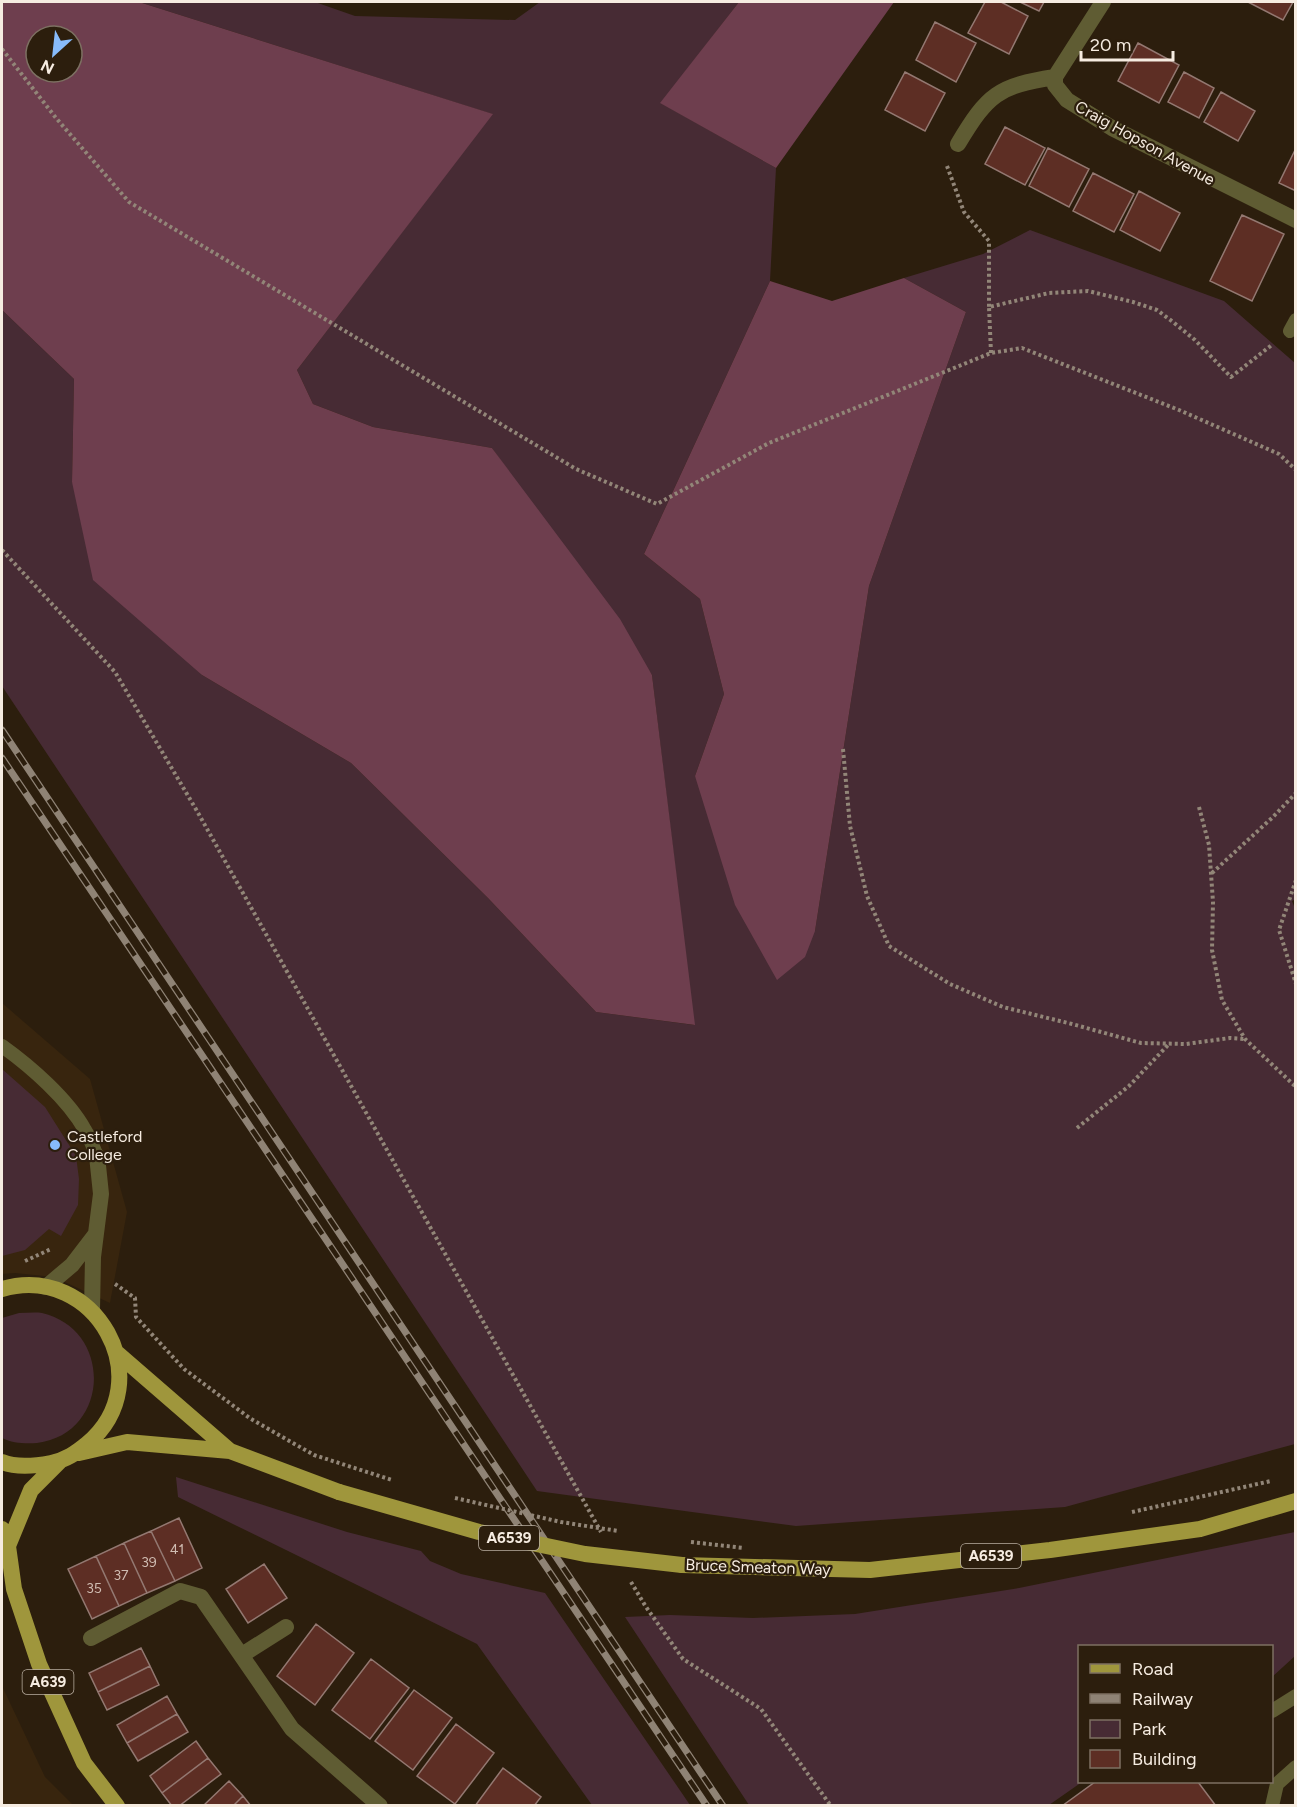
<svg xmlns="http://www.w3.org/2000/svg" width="1297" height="1807" font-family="Figtree,sans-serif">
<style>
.built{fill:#38250e}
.green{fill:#472b34}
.forest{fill:#6e3e4e;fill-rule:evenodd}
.building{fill:#5d2e24;stroke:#937871;stroke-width:1.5}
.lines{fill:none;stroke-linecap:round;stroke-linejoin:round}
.path{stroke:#928678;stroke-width:4;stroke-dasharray:3 3;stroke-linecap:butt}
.service{stroke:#5f5c33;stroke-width:14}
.minor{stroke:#5f5c33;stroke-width:16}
.primary{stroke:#9f963c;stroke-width:16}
.rail-casing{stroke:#8f8375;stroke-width:7}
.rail{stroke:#2c1e0d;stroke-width:4.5;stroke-dasharray:14;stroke-linecap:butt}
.path-bridge{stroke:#928678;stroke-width:4;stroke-dasharray:3 3;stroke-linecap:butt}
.primary-bridge{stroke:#9f963c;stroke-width:16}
.poi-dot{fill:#87bbfb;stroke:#2c1e0d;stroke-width:2}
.labels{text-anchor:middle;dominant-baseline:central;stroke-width:4.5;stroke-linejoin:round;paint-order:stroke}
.number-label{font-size:14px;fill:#d0bcb2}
.shield{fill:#2c1e0d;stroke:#b9aea1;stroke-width:1.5}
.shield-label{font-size:15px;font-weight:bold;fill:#f6ece1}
.street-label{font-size:16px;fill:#f6ece1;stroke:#2c1e0d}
.poi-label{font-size:16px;fill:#f6ece1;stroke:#2c1e0d;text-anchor:start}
</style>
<rect width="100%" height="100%" fill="#2c1e0d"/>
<path class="built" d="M2,1003L90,1079L127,1212L110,1303L54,1277L15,1273L2,1274Z
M2,1686L45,1777L73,1805H2Z"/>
<path class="green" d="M139,2H315L355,16L515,20L540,2H739L661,103L776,168L770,281L644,554L700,599L724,694L695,776L815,931L869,586L966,312L904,278L983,254L1030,230L1224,301L1295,363L1296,899L1292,901L1296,911L1295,1444L1065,1507L796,1526L537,1491L2,686V310L74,379L72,482L202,675L351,763L488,898L596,1012L694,1025L652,675L492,448L373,427L313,404L297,370L492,114Z
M2,1069L45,1107L76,1156L79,1179L78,1205L61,1236L49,1229L25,1250L2,1256Z
M19,1313C27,1313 35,1312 42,1313C114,1330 110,1434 37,1443C25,1444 12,1443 2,1438V1318Z
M176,1477L347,1532L421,1551L430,1561L461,1574L545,1593L690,1805H592L477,1644L178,1497Z
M1295,1532V1656L1272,1677V1646H1080V1782H1082L1049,1805H749L625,1617L670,1615L753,1618L855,1614L1019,1588Z"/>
<path class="forest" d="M2,2H139L493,114L297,370L313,404L373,427L492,448L620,619L652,675L695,1025L596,1012L488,898L351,763L202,675L93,580L72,482L74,379L2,310ZM36,36H72V72H36Z
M739,2H894L776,168L660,103Z
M904,278L966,312L869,586L815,931L805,957L777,980L735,905L695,776L724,694L700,599L644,554L770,281L832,301Z"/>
<path class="building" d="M985,2H1001L1028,16L1009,54L968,33Z
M1020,2H1044L1039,11Z
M1248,2H1293L1283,20Z
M935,22L976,43L956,82L916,60Z
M1138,43L1179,65L1159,103L1118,81Z
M905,72L945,93L925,131L885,110Z
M1184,72L1214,88L1199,118L1168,102Z
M1221,92L1255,111L1238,141L1204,122Z
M1005,127L1045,148L1025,185L985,164Z
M1048,148L1089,169L1069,207L1029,186Z
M1296,148V191L1279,183Z
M1093,173L1134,194L1114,232L1073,211Z
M1139,191L1180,213L1160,251L1120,230Z
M1242,215L1284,234L1252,301L1210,281Z
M179,1518L202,1568L175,1581L151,1531Z
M151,1531L175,1581L147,1593L124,1543Z
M124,1543L147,1593L119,1606L96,1556Z
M96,1556L119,1606L92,1619L68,1569Z
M264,1564L287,1598L248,1623L226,1589Z
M316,1624L354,1653L315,1705L277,1676Z
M141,1648L150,1666L98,1692L89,1673Z
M371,1659L409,1688L370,1739L332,1710Z
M150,1666L159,1685L107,1710L98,1692Z
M414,1690L452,1718L413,1770L375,1741Z
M167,1696L177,1714L127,1743L117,1725Z
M177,1714L188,1732L138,1761L127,1743Z
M456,1724L494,1753L455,1804L417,1776Z
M196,1741L208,1758L162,1793L150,1776Z
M208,1758L221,1774L179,1806H172L162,1793Z
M503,1768L541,1797L534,1806H475Z
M229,1781L243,1796L233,1806H203Z
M1095,1782H1198L1216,1806H1062Z
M243,1796L251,1806H233Z"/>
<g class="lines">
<path class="path" d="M2,49L56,118L129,202L576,469L657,504L769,443L991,353L1022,348L1179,410L1279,454L1296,470
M947,166L964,212L989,241V307
M991,353L989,307L1049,293L1088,291L1133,302L1157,310L1173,322L1195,340L1231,377L1273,344
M2,550L115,672L197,811L601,1532
M843,749L850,826L867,896L889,946L950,984L1003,1007L1072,1024L1141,1043L1186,1044L1230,1038L1245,1039
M1199,807L1209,845L1213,902L1212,950L1222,1000L1245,1039L1296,1087
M1212,873L1273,817L1296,793
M1296,880L1279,930L1296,984
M1077,1128L1129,1086L1169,1044
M25,1261L51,1249
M115,1284L135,1298L136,1317L184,1369L251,1419L314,1455L392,1480
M1132,1512L1271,1481
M631,1582L646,1607L683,1659L761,1709L831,1806"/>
<path class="service" d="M1290,331L1296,320
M2,1046C30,1066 68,1099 85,1130C90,1138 93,1147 97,1156
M1272,1711L1296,1696
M1272,1806L1277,1784L1296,1767"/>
<path class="minor" d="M1103,2L1055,77V85L1067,100L1112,128L1296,220
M958,144C988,94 998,86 1055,77
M46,1287L72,1265L95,1235
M92,1310L93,1257L101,1194L97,1156
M91,1638L180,1591L201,1597L292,1729L380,1806
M242,1655L286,1627"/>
<path class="primary" d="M2,1289C95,1262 162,1381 87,1444C76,1453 66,1460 51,1463C35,1466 17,1468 2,1462
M117,1353L230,1451
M79,1453L127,1442L230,1451L339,1492
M2,1529L8,1546L14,1589L39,1664L84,1763L117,1806
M8,1546L31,1490L60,1461
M682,1565L870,1570L1050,1550L1200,1529L1296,1501"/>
<defs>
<path id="rail" d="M2,730L723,1806
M2,758L707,1806"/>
</defs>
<use href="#rail" class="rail-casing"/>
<use href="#rail" class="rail"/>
<path class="path-bridge" d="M455,1498L561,1522L618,1531
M691,1542L744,1548"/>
<path class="primary-bridge" d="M339,1492L479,1532L585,1554L682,1565"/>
</g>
<circle class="poi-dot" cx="55" cy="1145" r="6"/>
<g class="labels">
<g class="number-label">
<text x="177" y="1549">41</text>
<text x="149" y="1562">39</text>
<text x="121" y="1575">37</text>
<text x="94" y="1588">35</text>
</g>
<g class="shield">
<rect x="479" y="1526" width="60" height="24" rx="4.5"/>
<rect x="961" y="1544" width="60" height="24" rx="4.5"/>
<rect x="22.5" y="1670" width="51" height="24" rx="4.5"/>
</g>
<g class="shield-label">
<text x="509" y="1538">A6539</text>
<text x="991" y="1556">A6539</text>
<text x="48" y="1682">A639</text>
</g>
<g class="street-label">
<text transform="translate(1145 143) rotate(29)">Craig Hopson Avenue</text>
<text transform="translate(758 1567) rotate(2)">Bruce Smeaton Way</text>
</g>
<g class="poi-label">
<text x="67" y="1136">Castleford<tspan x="67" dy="18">College</tspan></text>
</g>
</g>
<rect width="1297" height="1807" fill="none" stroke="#f6ece1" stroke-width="6"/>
<rect x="1078" y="1645" width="195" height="138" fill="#2c1e0d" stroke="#7d7062" stroke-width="1.5"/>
<rect x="1090" y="1664" width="30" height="9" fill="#9f963c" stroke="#7d7062" stroke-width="1.5"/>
<text x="1132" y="1675" font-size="18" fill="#f6ece1">Road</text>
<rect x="1090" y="1694" width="30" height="9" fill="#8f8375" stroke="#7d7062" stroke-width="1.5"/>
<text x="1132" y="1705" font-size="18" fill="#f6ece1">Railway</text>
<rect x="1090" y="1720" width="30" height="18" fill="#472b34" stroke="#7d7062" stroke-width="1.5"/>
<text x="1132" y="1735" font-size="18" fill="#f6ece1">Park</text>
<rect x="1090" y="1750" width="30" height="18" fill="#5d2e24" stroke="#7d7062" stroke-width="1.5"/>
<text x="1132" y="1765" font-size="18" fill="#f6ece1">Building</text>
<g transform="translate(54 54) rotate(207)"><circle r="28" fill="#2c1e0d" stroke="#7d7062" stroke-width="1.5"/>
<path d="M0-4.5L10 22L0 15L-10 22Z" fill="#87bbfb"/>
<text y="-9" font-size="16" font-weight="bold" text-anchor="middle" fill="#f6ece1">N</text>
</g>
<path d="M1081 51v9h92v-9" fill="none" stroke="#f6ece1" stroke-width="3"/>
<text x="1090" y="51" font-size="18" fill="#f6ece1" stroke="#2c1e0d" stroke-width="4.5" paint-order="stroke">20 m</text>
</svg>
